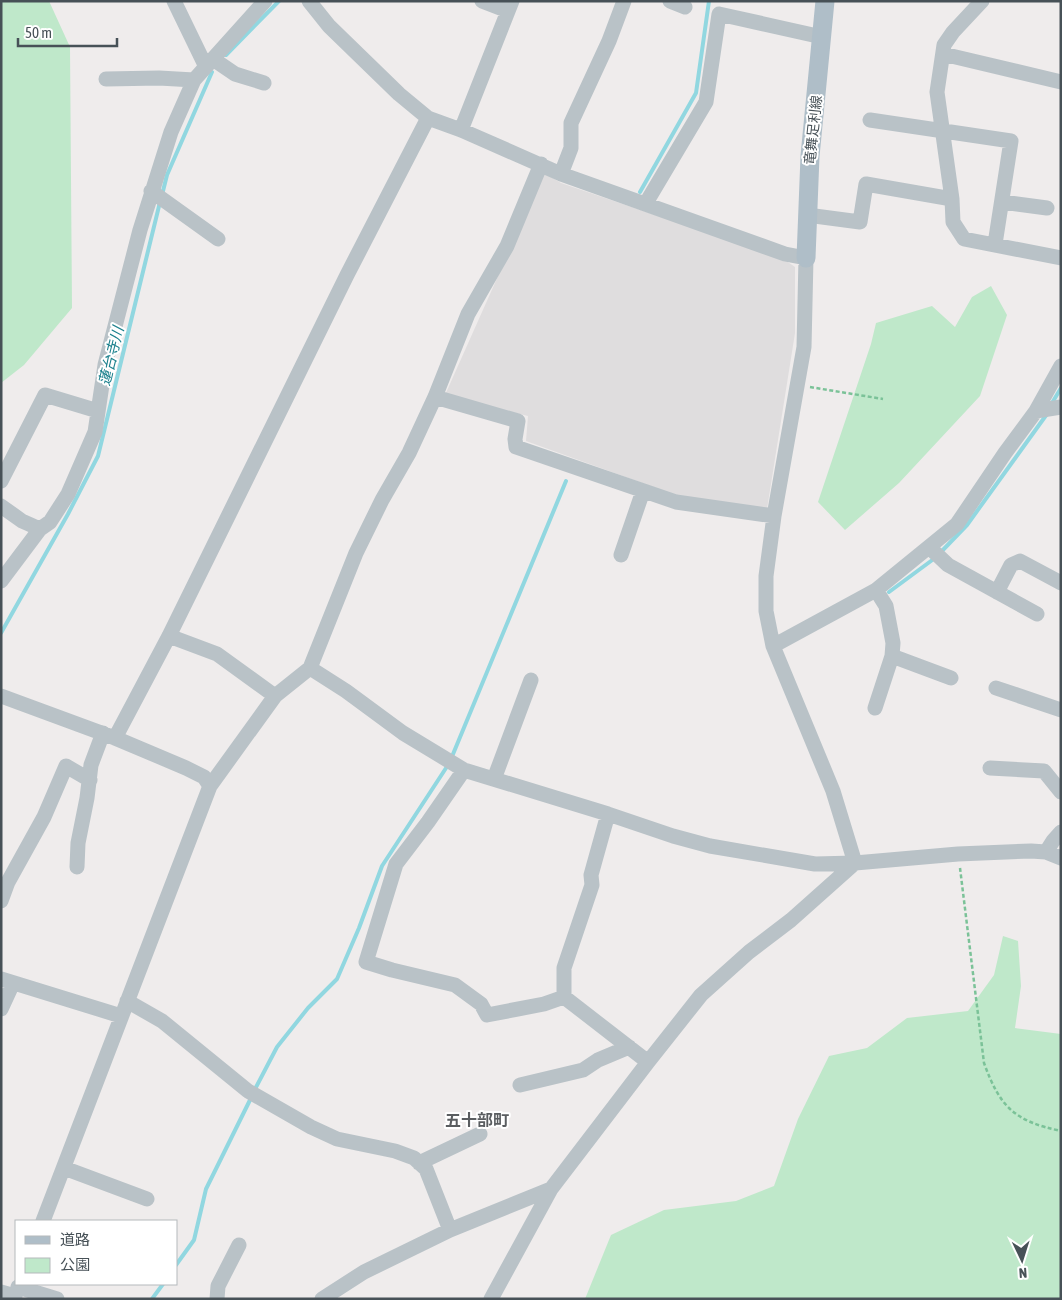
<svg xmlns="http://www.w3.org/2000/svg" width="1062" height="1300" font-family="'Asap Condensed','Noto Sans JP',sans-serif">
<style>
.education{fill:#dfddde}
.green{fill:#bfe8ca}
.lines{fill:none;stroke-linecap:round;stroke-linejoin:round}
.stream{stroke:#91d7e0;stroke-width:4}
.path{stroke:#7bc298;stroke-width:2.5;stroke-dasharray:4 2.5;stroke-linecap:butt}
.minor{stroke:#b9c2c7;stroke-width:15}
.major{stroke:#afbec8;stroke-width:19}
.labels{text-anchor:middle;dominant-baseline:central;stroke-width:4;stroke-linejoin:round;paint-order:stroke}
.street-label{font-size:14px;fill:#475157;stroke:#fff}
.water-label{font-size:15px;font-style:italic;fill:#1c818d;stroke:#fff}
.quarter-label{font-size:16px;font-weight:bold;fill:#5a5d60;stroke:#fff}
</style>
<rect width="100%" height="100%" fill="#efecec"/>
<path class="education" d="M544,173L561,183L782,258L795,267V333L767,509L681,497L526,441L528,416L445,395Z"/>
<path class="green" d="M1,1H49L70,47L72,308L24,365L1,383Z
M991,286L1007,315L980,396L899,483L845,530L818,502L871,344L876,323L932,306L955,327L972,297Z
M1003,936L1018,941L1021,986L1015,1028L1061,1034V1299H585L611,1235L664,1210L736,1201L774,1186L798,1119L829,1056L867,1048L907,1018L968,1011L994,975Z"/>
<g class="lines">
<path class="stream" d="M226,55L279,1
M640,192L696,93L709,1
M162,195L167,175L212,72
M1052,403L1061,388
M940,553L967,525L1047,414
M889,592L935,558
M1,633L68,514L98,456L160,202
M451,759L566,481
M254,1091L277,1047L308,1008L337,979L359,928L382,866L448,765
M176,1265L194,1240L206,1189L251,1098
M152,1299L163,1284"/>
<path class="path" d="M810,387L883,399
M960,868L984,1063C1000,1107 1014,1121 1061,1131"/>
<path class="minor" d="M174,1L206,67
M309,1L329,26L399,94L428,118L461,130L561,174L785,254L806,258L804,347L774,516L766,576V611L773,646L833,791L855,863
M482,1L508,11
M670,1L685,7
M982,1L953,32L944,45L937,92L952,199L953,222L964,239L1061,258
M943,54L1061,82
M213,59L235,74L264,83
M106,79L159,78L194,80
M870,120L1011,141L995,244
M461,130L512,1
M561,174L571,148V123L609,41L624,1
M151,191L218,239
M1002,202L1047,208
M646,203L706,102L719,14L822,37
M807,215L860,222L866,184L952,199
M435,397L518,421L515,439L516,447L676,502L774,516
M1036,411L1061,407
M1,481L45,395L98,411
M1,506L22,521L40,529
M929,547L948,565L1037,614
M621,555L643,491
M1,581L40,529L50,522L68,494L95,432L105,365L140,230L171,132L194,80L265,1
M997,592L1011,565L1020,561L1061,583
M169,636L217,654L275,696
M773,646L876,590L957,524L1005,453L1036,411L1061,366
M892,656L951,678
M310,668L346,691L403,733L464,770L608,814L673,836L710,846L815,864L855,863L958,854L1031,851L1046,852L1061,858
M996,688L1061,710
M1,696L115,738L186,768L204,777L210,786
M875,708L892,656L893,643L886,606L876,590
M115,738L169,636L347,275L428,118
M990,768L1044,771L1061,792
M464,770L428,822L396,864L366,962L392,970L455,985L481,1004L487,1015L544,1004L564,997
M494,779L531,680
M1046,852L1053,841L1061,832
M77,867L78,843L87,798L91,765L103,733
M1,901L8,882L44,817L66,766L90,780
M1,979L121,1016
M564,997V968L592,885L591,875L608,814
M564,997L648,1062
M127,1001L162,1021L248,1091L311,1127L337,1139L395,1151L414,1158L426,1169L450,1230
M1,1009L13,983
M520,1085L583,1070L598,1060L629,1047
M419,1163L480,1134
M64,1168L147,1199
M43,1221L210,786L275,696L310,668L356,553L382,500L409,453L435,397L468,314L507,246L541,164
M18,1287L57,1299
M1,1292L15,1296
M217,1299L218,1286L239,1245
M322,1299L364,1272L450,1230L551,1189
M491,1299L551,1189L648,1062L701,995L749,952L791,920L855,863"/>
<path class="major" d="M806,258L810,156L825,1"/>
</g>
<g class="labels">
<g class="street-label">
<text transform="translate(813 130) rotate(-84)">竜舞足利線</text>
</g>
<g class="water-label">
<text transform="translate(111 356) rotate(-76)">蓮台寺川</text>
</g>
<g class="quarter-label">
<text x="477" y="1120">五十部町</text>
</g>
</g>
<rect width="1062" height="1300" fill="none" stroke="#475157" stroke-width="5"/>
<rect x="15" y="1220" width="162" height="65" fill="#ffffff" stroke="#b5b9bc"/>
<rect x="25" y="1236" width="25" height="8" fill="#afbec8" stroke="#b5b9bc"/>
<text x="60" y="1245" font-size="15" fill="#475157">道路</text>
<rect x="25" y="1258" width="25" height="15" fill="#bfe8ca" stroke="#b5b9bc"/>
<text x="60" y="1270" font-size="15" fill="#475157">公園</text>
<g transform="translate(1022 1260) rotate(176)" stroke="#ffffff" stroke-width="4" paint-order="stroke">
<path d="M0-4L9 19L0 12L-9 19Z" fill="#475157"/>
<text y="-8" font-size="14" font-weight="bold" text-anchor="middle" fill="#475157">N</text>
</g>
<path d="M18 38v8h99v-8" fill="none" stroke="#475157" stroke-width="2.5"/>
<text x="25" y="38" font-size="15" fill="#475157" stroke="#ffffff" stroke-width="4" paint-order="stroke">50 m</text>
</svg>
